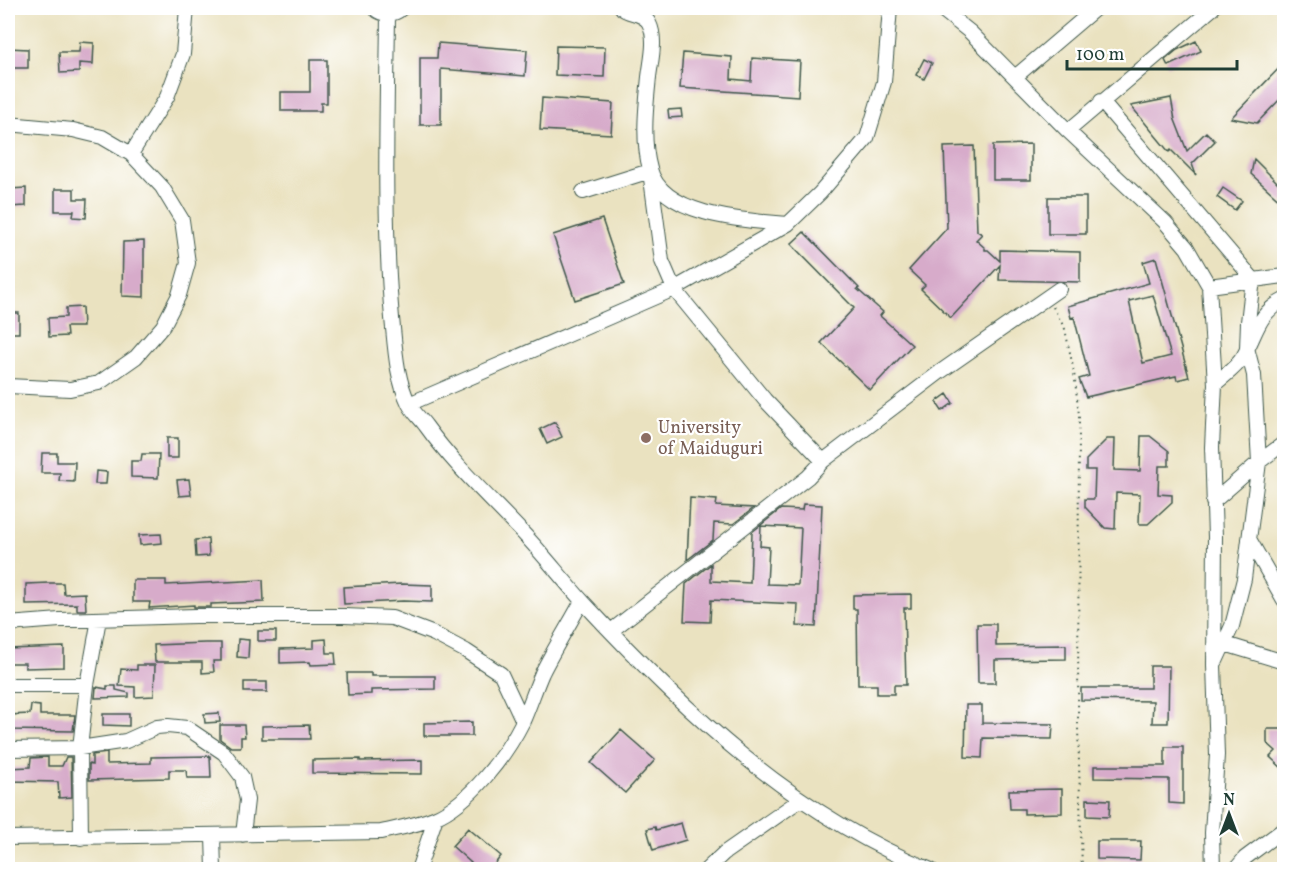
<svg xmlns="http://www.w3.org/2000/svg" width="1292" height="877" font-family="Vollkorn,serif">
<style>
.building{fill:#d7abca;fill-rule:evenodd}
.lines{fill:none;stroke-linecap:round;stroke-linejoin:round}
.minor-casing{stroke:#3d5649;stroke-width:16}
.path{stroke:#3d5649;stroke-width:2;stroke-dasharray:1.5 4.5;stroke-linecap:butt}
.minor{stroke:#fff;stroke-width:14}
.education-dot{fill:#8d6e63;stroke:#fff;stroke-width:2}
.labels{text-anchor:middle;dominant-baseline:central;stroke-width:4.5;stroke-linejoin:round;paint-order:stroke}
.education-label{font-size:18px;fill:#785e54;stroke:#fff;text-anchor:start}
</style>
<rect width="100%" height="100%" fill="#fff"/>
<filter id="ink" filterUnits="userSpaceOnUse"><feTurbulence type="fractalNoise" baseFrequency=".0167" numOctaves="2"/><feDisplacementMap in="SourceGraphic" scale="12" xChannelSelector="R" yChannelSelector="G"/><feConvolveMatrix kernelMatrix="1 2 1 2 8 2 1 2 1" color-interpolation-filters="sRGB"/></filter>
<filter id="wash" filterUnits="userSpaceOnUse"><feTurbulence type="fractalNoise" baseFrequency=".008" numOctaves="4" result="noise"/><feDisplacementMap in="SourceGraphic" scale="24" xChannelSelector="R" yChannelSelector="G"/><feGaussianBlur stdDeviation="1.35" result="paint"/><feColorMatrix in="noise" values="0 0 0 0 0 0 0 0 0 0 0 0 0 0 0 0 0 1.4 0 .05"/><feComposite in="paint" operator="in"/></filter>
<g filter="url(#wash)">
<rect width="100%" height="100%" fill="#eae2c0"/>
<g id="blocks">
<path class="building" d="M1196,41L1201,51L1168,66L1165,60L1177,50Z
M80,42L94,43L93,64L79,63V72L60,73L59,52H79Z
M438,43L527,50L525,76L441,69V125H420V58H437Z
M556,46L605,47L604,77L555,75Z
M8,48L28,49V68H12L13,59H8Z
M683,53L732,57L731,79L751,81L752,58L800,61L798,96L680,88Z
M924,59L932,63L924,79L916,75Z
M310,60H327V103H321V111H281V92H310Z
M1284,63V95L1257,123L1231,118Z
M542,98L613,103L611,134L540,130Z
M1171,98L1175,120L1187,151L1206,132L1215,141L1192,164L1196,175L1171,150L1169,152L1131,106Z
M681,109L682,117L669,118L668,110Z
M1031,144V180H993V145Z
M974,146L977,231L982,234L976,240L985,248V250H988L1000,261V250L1080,252V282L999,280L1000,265L951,318L921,289L925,285L909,270L947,228L944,147Z
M1254,159L1284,189V204L1251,174Z
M26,188V206L8,207L9,189Z
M1223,188L1242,201L1235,210L1217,197Z
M55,189H74V199H87L86,218L73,217L74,211H55Z
M1048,197H1086V234H1048Z
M602,219L624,284L575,300L553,235Z
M804,232L859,288L857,289L883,312L880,316L912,345L870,390L821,343L854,308L791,244Z
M144,241V297L122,296L123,242Z
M1156,258L1189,377L1177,380L1176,376L1086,397L1079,379L1089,376L1074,317L1071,318L1068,306L1149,283L1143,262ZM1153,295L1171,356L1143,363L1129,301Z
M82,307L83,327H66L67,336L49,337L48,318L66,317V308Z
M8,313H19V333H8Z
M947,394L953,403L942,411L936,402Z
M555,422L562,437L547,444L540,429Z
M1141,436H1150L1169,451V466H1159L1158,494L1172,495V502L1148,524H1139L1140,494L1116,493L1115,529L1105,528L1085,507V499H1094L1095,470H1086V460L1107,439H1115L1114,470L1140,471Z
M167,438H178V458H167Z
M42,453H57V462H75L74,482L59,481L60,473H41Z
M142,454H159L158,478L131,477V461H141Z
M96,471L107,472L106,484H95Z
M189,479L191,495L179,496L177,480Z
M690,498L717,500L716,506L754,508L733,524L714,523L713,540L687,560Z
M803,504L822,505L816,627L797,626L798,604L711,600L710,622L684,621L686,584L711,564V581L750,583L752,532L781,509L802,510ZM761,526L801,528L798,585L767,584L769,547L760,546Z
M161,534L162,543L140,545L139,535Z
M208,539L209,556L196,557L195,540Z
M133,580H166V585L263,580L264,602L211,604V607H194V605L149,608L150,602H133Z
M49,583H63L64,594L85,593L86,610H77V604L26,605V584Z
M402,584L432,585V602L403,601L344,604L343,587Z
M911,594V608H904L906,685H894V694H877V685H858L857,609H853V595Z
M977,624H996V646L1066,645V659L995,660V683H978Z
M258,631H276V641H258Z
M238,639L249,640L248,658L237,657Z
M326,639L327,653H335L336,664L311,665L310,662L280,663V649L314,648V640Z
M205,643H221V661H213L214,672L202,673V662H155L154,645Z
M64,647V667L25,668V663H8V649Z
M137,665H155L154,696L135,697V687L119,686L121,669L137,670Z
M1150,666H1169L1168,723H1152L1153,701L1081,700V688H1150Z
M347,673H371V676H435V689L371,690V694L348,695Z
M244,682H267V692H244Z
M107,686H116V690L129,693V697L95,698L96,687L107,689Z
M31,705L40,706V715H75L73,731L8,730V715L30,714Z
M966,705H982V723L1053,724L1052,739L983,738L982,758L965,757Z
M219,713L220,722L205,723L204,714Z
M103,714H129V726L103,725Z
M472,722V736H424V723Z
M220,725H244L245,737H241V747H231L220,739Z
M309,725L310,739H262V726Z
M1267,729H1284V770L1270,757L1276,751L1267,743Z
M621,730L655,760L625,793L591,763Z
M1165,747H1183V804L1169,803V779L1094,778V766H1165Z
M107,753V764L151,763V757L210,756L211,778H187L186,770H169V778L89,780V764L92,765V755Z
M48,757V766H62L66,757H71L72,797L59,798L58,782L8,781V768L30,767L31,758Z
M360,759V761L422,760V774L312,773V760Z
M1062,789V813L1024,814V809H1010L1009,790Z
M1087,799L1110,800L1109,817L1087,816Z
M681,823L686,840L653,850L647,829L655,827L656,830Z
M468,828L501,856L490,870H479L452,846Z
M1097,841H1141L1140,860L1097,859Z"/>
</g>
</g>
<g filter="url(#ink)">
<use href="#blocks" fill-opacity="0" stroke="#3d5649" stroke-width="1.5"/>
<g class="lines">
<defs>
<path id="minor" d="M374,8C383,16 393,16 402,8
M622,8C629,15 643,12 649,23C657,39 651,60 649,77C646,107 642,140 650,169C662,217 749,221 788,224
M940,8L970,32L1068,131L1165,222L1187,248L1209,286L1215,384L1212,447L1215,537L1214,665L1217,755L1212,833L1213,870
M388,14C387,115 383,217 392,318C395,346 396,378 409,404C413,412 421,419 426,426C454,465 489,497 522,532C544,555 563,580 584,603C684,711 793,814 931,870
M1015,77L1096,8
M1101,101L1253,279L1248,322L1247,348L1254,375L1259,462L1244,579L1232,626L1216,661
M8,124L73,130L102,137L131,154L162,187L182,220L188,263L179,295L163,326L136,357L99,383L70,389L8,386
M1068,131L1213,8
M131,154L167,97L183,54L187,8
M583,192L650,171L662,261L674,289L765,400L823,461L940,372L1059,289
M1209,286L1284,276
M1215,384C1225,375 1236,368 1243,357C1257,333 1257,314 1284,300
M409,404L674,289L788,224L820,193L867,138L884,82L890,8
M1213,502L1259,462L1284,443
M1249,539L1284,600
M8,624L60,620L195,616H345L392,618L434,634L466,651L501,674L523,721
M611,631L808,477L823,461
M1225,644L1284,662
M8,685H87
M8,749L80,748L126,741L157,727L168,726L187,728L224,753L242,777L247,800L243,835
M213,836L214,870
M8,838L381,832C399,828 417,825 434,818C470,803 506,755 523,721C530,705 535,689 542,673C554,649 569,625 582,601
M81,838L80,748L87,685L99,619
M418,870L436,817
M706,870L724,853L800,800
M1235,870L1245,858L1284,829"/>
</defs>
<use href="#minor" class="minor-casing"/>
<path class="path" d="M1053,307L1065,329L1074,372L1079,415L1078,727L1082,870"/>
<use href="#minor" class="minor"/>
</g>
</g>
<circle class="education-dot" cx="646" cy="438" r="6"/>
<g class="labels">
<g class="education-label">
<text x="658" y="428">University<tspan x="658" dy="21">of Maiduguri</tspan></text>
</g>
</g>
<rect width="1292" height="877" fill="none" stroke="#fff" stroke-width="30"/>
<g transform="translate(1229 814)" stroke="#ffffff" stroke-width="4.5" paint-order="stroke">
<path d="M0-4.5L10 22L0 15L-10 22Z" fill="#1f3d34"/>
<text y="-9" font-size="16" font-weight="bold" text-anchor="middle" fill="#1f3d34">N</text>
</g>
<path d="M1067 60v9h170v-9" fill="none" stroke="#1f3d34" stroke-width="3"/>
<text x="1076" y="60" font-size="18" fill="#1f3d34" stroke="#ffffff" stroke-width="4.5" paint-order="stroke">100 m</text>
</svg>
